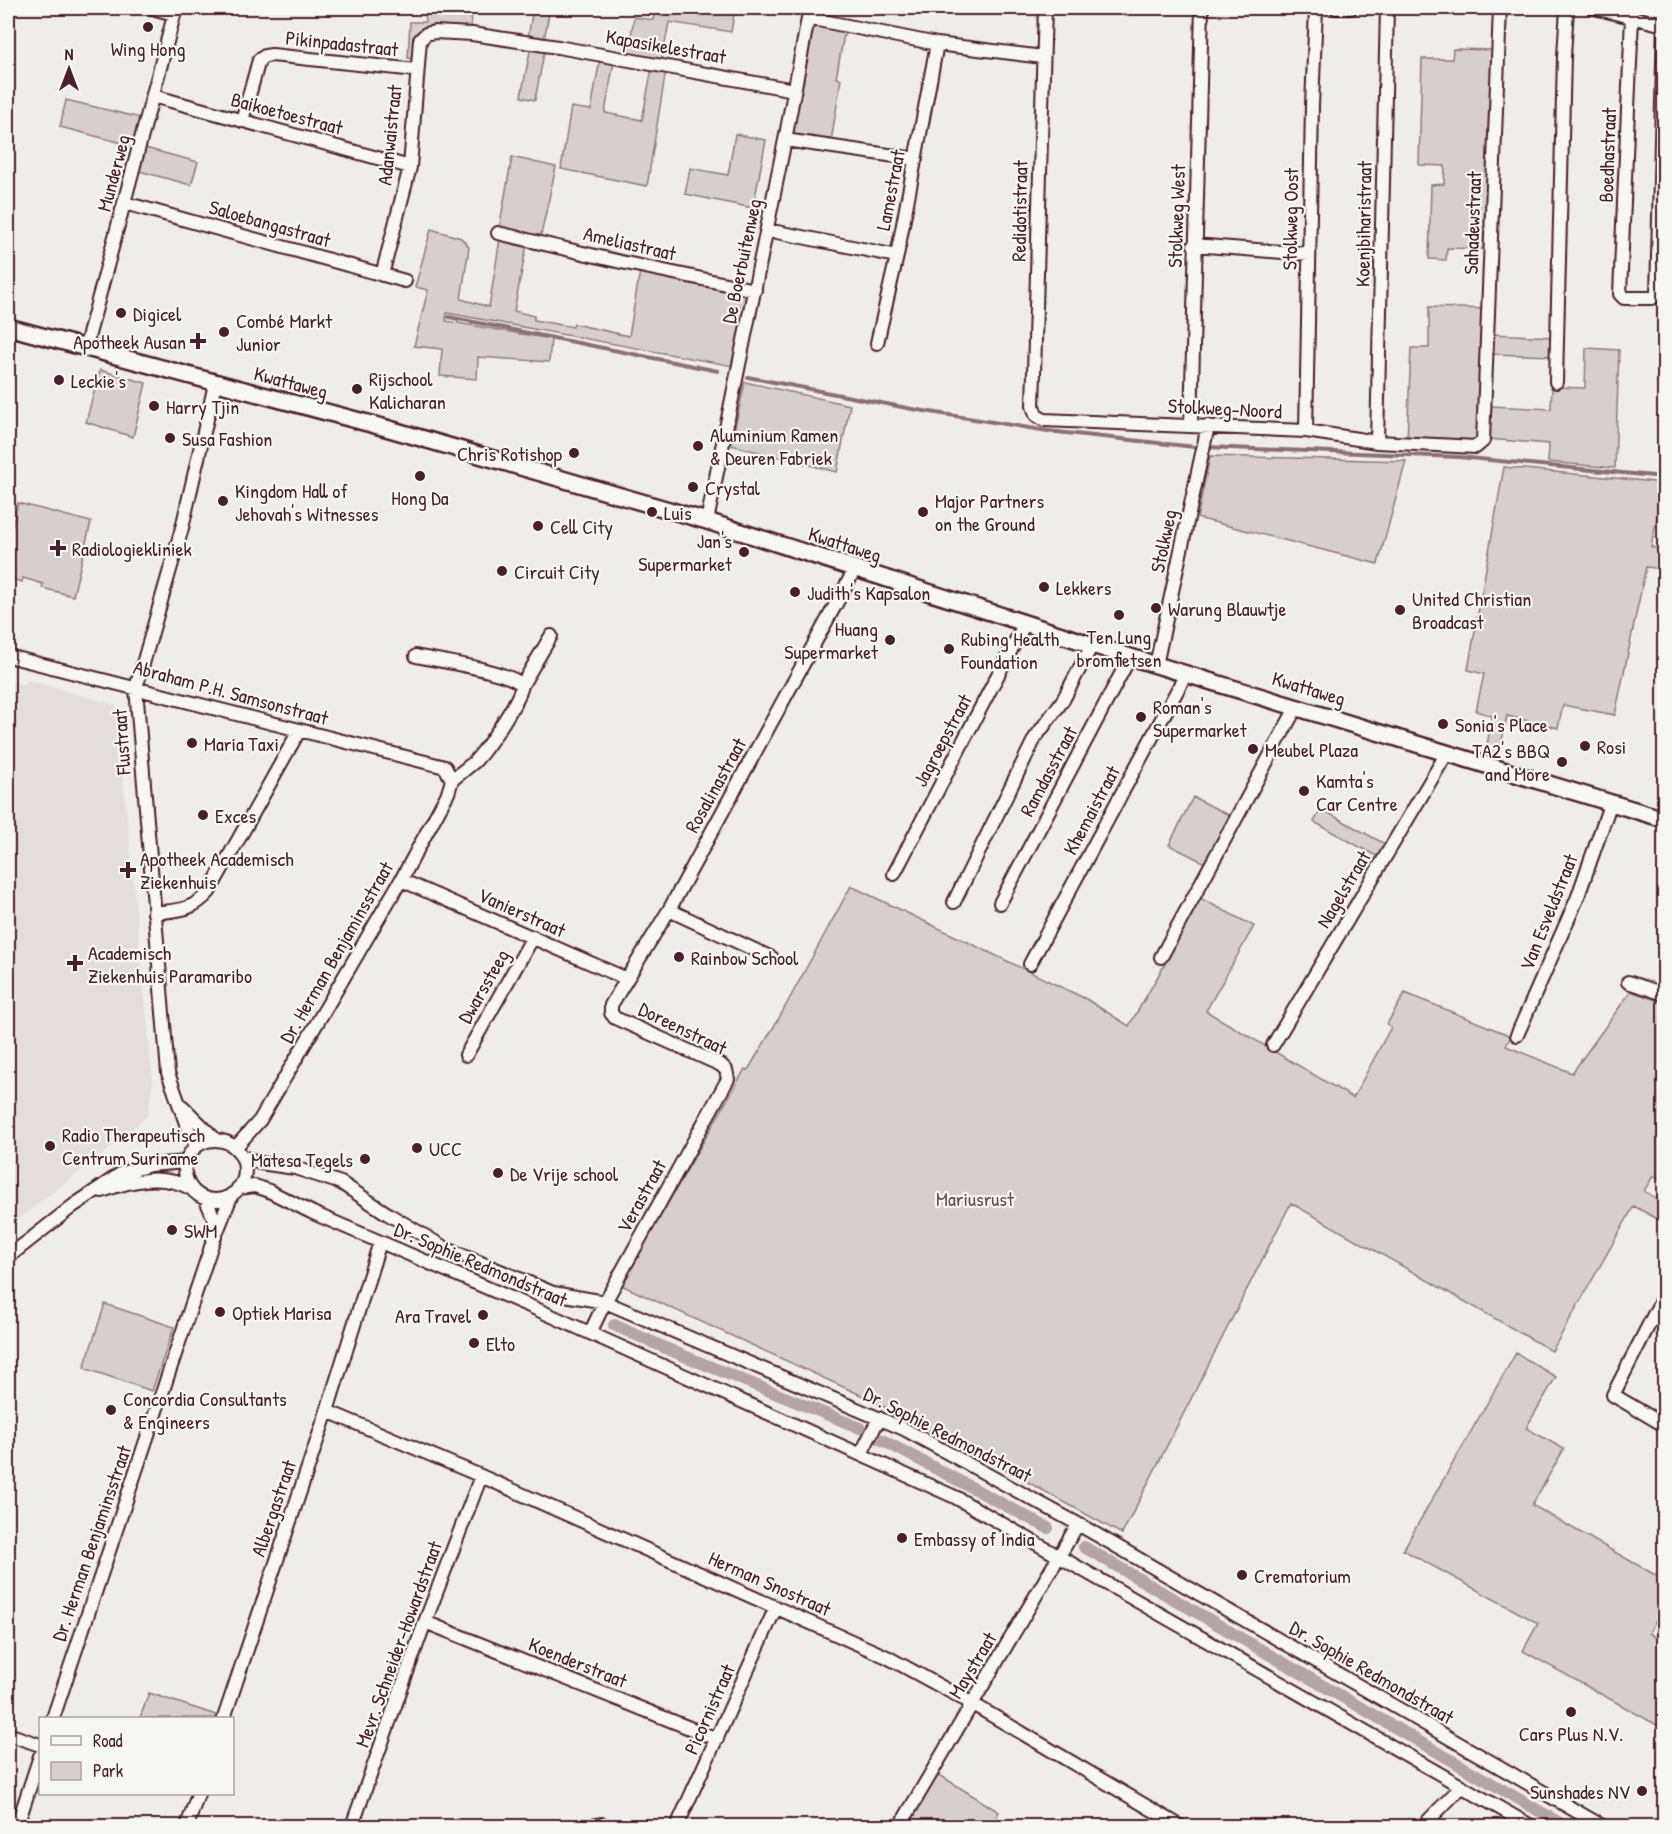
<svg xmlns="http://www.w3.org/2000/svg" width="1672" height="1834" font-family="'Patrick Hand',sans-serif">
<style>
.built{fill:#e3dedc}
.green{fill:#d7cfce;stroke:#90777c;stroke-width:1.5}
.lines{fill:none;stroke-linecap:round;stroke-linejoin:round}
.stream{stroke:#8a6f74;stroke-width:4}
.canal{stroke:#b4a4a5;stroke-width:12}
.minor-casing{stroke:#4a1f2b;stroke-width:16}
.major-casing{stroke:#4a1f2b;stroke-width:20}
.minor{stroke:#f6f6f2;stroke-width:12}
.major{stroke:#f6f6f2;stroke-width:15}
.poi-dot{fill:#4a1f2b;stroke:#f6f6f2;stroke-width:2}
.labels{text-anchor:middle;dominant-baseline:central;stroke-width:4.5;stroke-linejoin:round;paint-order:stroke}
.street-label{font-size:20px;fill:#4a1f2b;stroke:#f6f6f2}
.poi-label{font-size:20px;fill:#4a1f2b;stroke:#f6f6f2;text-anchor:start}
.park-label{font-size:20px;fill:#6d4b54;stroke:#f6f6f2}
</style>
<rect width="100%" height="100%" fill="#efedea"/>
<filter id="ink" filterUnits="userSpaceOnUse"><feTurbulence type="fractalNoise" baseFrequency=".0167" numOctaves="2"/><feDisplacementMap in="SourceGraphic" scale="12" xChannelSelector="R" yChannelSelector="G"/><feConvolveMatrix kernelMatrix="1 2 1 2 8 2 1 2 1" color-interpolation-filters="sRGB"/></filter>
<g filter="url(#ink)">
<path class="built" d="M27,680L116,705L153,1082L148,1115L117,1143L8,1227V681L25,685Z"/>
<path class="green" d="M426,8H472L471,31L433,29L414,59L408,58L410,22H425Z
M533,8H550L544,40L528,38Z
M656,8H735L731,32L669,22L662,60L628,55L634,17L653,20Z
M822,25L845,29L836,78L841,79L831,142L798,138L794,134L792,126L811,31L817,26Z
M531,46L545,48L535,100L521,97Z
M1453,49L1495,50L1490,249L1447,248L1446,260L1429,259L1431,185L1444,184L1445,166L1419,165L1422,59H1452Z
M600,59L614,61L605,113L642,120L652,68L666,70L647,186L561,169L571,107L591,110Z
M66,100L141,118L134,146L60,127Z
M735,134L766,140L753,208L685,194L690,168L728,175Z
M145,148L198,162L191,185L139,171Z
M512,157L556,167L540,239L499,229Z
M431,229L461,238L469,247L461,299L489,307L500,239L527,244L514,311L534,316V320L573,327L574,324L629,336L640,271L739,292L745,296L746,301L733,366L447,313L446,321L551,339L549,362L478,357L477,379L440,376L442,349L414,346L428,290L415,287Z
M1429,307L1488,309L1483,442L1407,441L1411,348H1429Z
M1492,334L1554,337L1553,356L1491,354Z
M1586,348L1619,350L1615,468L1548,462L1549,444L1489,439L1490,406L1551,409L1552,387L1585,388Z
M100,370L146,383L133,437L86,422Z
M745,382L850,405L837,472L731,445Z
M1210,456L1406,461L1378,564L1197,518Z
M1504,467L1664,483L1651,547L1664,550V569L1646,567L1615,715L1563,705L1558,728L1507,716L1499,755L1486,751L1492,716L1476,711L1484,674L1468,670Z
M18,503L91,522L73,596L42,588L43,584L23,578L22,582L8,578V544Z
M1193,797L1231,816L1207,864L1169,845Z
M1321,809L1385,844L1378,857L1314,822Z
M851,886L1086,999L1129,1026L1165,964L1163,962L1198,897L1254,926L1206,1011L1353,1098L1391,1027L1387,1024L1405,993L1511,1036L1506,1046L1572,1073L1631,991L1664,1003V1156L1660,1165L1664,1168V1182L1653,1176L1644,1191L1664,1203V1223L1634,1206L1552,1351L1291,1203L1122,1534L1006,1470L863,1396L621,1285L745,1069L748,1070L779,1018Z
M105,1304L174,1327L152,1391L84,1368Z
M1516,1353L1556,1377L1526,1428L1564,1449L1532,1505L1664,1580V1606L1649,1633L1664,1642V1729L1523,1651L1538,1623L1403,1550Z
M149,1693L216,1715L215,1718H140Z
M938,1774L999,1812L991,1826H907Z"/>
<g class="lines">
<path class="stream" d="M449,317L718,371
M748,377L912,409L1048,431L1195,447
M1206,447L1459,457L1664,477"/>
<path class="canal" d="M614,1325L672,1351L860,1428
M880,1439L1048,1528
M1084,1547L1565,1826"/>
<defs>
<path id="minor" d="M152,8L174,14
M1045,8L1033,406L1036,415L1044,420L1306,431L1377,442L1476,447L1483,441L1500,8
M1336,8H1351
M1594,8L1664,25
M1632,17L1620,294L1624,298H1652L1657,295L1664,25
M808,18L937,44L1043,57
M153,96L410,167
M242,121L259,60L265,56L272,55L416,70
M785,140L916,159
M125,203L405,281
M767,230L897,256
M498,233L621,262L755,290
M1194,245L1309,254
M382,275L410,167L420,40L426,34L434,32L472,34L558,47L794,90
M877,343L897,256L937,44
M85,349L176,8
M1556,382L1564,56L1567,8
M1191,425L1202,8
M1306,431L1312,105L1316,8
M1377,442L1387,8
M707,521L785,140L810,8
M8,656L445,767L452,780L448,793L401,880L260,1120L235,1148
M416,656C438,661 509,671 522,685C520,700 486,750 474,762C467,768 459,774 452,780
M1156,665L1208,426
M522,685L551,636
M894,874L1025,623
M401,880L627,979
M954,902L1035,738L1063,700L1092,645
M1000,903L1130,657
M669,910L772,958
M154,913C179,910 192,911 209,892L299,731
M1161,957L1297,706
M1030,964L1186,674
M1628,982L1664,994
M1517,1035L1577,899L1611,802
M1273,1045L1447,753
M466,1055L533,937
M182,1106L216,1140
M185 1170a30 30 0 1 1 60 0a30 30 0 1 1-60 0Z
M196,1146L188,1129L168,1073L136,688L182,528L215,384
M241,1156L260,1163L295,1168L341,1183L388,1214L445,1248L553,1293L605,1302L904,1429L1078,1524L1602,1826
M238,1188L255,1186L269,1191L313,1213L534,1308L955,1497L1531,1826
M102,1191C132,1180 163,1173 192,1189
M205,1198L214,1218L213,1231
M8,1257L73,1206L122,1173L150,1165L186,1162
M1664,1295L1613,1395L1664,1425
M590,1333L605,1302L728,1079L726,1070L721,1065L615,1018L611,1013V1005L669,910L855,569
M327,1411L481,1476L887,1657L971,1703L1180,1826
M861,1454L879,1418
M425,1622L717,1739
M53,1718L212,1244L232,1194
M224,1718L327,1411L380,1242
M8,1734L40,1745
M17,1826L40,1756
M187,1826L198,1794
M352,1826L425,1622L481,1476
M590,1826L601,1824L609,1826
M677,1826L776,1607
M900,1826L1078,1524
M1423,1826L1462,1786"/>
<path id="major" d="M8,327L386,428L707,521L1130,657L1664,819"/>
</defs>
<use href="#minor" class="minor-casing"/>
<use href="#major" class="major-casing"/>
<use href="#minor" class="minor"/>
<use href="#major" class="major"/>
</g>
</g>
<g class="poi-dot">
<circle cx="148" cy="27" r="6"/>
<circle cx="121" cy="313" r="6"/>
<circle cx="224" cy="332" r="6"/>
<path d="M195 332h6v6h6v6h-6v6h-6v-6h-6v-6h6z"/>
<circle cx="59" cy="380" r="6"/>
<circle cx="357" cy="389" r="6"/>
<circle cx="154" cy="406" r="6"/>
<circle cx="170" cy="438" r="6"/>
<circle cx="698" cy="446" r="6"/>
<circle cx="574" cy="453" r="6"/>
<circle cx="420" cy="476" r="6"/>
<circle cx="693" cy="487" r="6"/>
<circle cx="223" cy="501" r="6"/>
<circle cx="652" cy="512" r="6"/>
<circle cx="923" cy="512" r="6"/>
<circle cx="538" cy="526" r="6"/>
<path d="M55 539h6v6h6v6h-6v6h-6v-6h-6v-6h6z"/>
<circle cx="744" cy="552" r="6"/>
<circle cx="502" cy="571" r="6"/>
<circle cx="1044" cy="587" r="6"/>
<circle cx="795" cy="592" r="6"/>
<circle cx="1156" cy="608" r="6"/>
<circle cx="1400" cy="610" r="6"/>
<circle cx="1119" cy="615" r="6"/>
<circle cx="890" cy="640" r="6"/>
<circle cx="949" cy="649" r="6"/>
<circle cx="1141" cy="717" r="6"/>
<circle cx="1443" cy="724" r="6"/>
<circle cx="192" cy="743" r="6"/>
<circle cx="1585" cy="746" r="6"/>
<circle cx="1253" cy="749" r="6"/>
<circle cx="1562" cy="762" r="6"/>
<circle cx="1304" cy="791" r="6"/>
<circle cx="203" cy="815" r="6"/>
<path d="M125 861h6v6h6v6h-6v6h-6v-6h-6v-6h6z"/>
<circle cx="679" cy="957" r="6"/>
<path d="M72 954h6v6h6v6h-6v6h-6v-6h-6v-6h6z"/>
<circle cx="50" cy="1146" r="6"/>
<circle cx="417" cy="1148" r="6"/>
<circle cx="365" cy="1159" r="6"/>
<circle cx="498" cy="1173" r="6"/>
<circle cx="172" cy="1230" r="6"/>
<circle cx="220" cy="1312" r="6"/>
<circle cx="483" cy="1315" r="6"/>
<circle cx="474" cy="1343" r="6"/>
<circle cx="111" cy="1410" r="6"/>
<circle cx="902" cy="1538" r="6"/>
<circle cx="1242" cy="1575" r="6"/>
<circle cx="1571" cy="1712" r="6"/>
<circle cx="1642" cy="1791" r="6"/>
</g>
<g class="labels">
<g class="street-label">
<text transform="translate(342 43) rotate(6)">Pikinpadastraat</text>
<text transform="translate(666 46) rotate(10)">Kapasikelestraat</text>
<text transform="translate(287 113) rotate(15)">Baikoetoestraat</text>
<text transform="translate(389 135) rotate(-84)">Adanwaistraat</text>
<text transform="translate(1607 155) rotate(-88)">Boedhastraat</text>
<text transform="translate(113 173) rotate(-75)">Munderweg</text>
<text transform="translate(890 190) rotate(-79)">Lamestraat</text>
<text transform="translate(1019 211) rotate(-89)">Redidotistraat</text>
<text transform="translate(1176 216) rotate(-88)">Stolkweg West</text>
<text transform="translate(1290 219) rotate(-89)">Stolkweg Oost</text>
<text transform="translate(270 223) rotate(16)">Saloebangastraat</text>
<text transform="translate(1472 223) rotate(-88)">Sahadewstraat</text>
<text transform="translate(1363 224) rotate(-89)">Koenjbiharistraat</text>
<text transform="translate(630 243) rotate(13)">Ameliastraat</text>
<text transform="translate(741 261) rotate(-78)">De Boerbuitenweg</text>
<text transform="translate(291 382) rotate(15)">Kwattaweg</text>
<text transform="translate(1225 408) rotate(3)">Stolkweg-Noord</text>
<text transform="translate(1163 541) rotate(-78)">Stolkweg</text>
<text transform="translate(845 544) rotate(18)">Kwattaweg</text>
<text transform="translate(1309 688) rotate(17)">Kwattaweg</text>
<text transform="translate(231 692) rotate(15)">Abraham P.H. Samsonstraat</text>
<text transform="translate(942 740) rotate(-62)">Jagroepstraat</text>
<text transform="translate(121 742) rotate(-94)">Flustraat</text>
<text transform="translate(1048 771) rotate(-62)">Ramdasstraat</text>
<text transform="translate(715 785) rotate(-61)">Rosalinastraat</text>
<text transform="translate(1091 810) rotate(-62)">Khemaistraat</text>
<text transform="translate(1343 889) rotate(-59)">Nagelstraat</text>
<text transform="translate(522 912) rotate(24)">Vanierstraat</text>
<text transform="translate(1548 912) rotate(-68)">Van Esveldstraat</text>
<text transform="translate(336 952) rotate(-60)">Dr. Herman Benjaminsstraat</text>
<text transform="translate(483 986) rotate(-60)">Dwarssteeg</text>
<text transform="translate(683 1028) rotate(26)">Doreenstraat</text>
<text transform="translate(641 1196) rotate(-61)">Verastraat</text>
<text transform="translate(481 1264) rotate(23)">Dr. Sophie Redmondstraat</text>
<text transform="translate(948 1434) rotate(27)">Dr. Sophie Redmondstraat</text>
<text transform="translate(273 1508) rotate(-71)">Albergastraat</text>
<text transform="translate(91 1543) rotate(-71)">Dr. Herman Benjaminsstraat</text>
<text transform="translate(770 1583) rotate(24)">Herman Snostraat</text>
<text transform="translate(398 1644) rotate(-70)">Mevr. Schneider-Howardstraat</text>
<text transform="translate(578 1662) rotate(22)">Koenderstraat</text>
<text transform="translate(972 1665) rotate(-59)">Maystraat</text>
<text transform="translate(1372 1672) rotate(30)">Dr. Sophie Redmondstraat</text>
<text transform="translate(709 1709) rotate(-66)">Picornistraat</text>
</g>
<g class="poi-label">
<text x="148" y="48" text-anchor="middle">Wing Hong</text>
<text x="133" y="313">Digicel</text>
<text x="236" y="320">Combé Markt<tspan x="236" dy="23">Junior</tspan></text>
<text x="186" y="341" text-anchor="end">Apotheek Ausan</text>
<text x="369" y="378">Rijschool<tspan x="369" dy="23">Kalicharan</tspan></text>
<text x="71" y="380">Leckie's</text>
<text x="166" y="406">Harry Tjin</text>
<text x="710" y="434">Aluminium Ramen<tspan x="710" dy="23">&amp; Deuren Fabriek</tspan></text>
<text x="182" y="438">Susa Fashion</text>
<text x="562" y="453" text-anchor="end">Chris Rotishop</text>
<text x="705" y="487">Crystal</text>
<text x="235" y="490">Kingdom Hall of<tspan x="235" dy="23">Jehovah's Witnesses</tspan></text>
<text x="420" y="497" text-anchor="middle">Hong Da</text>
<text x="935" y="500">Major Partners<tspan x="935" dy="23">on the Ground</tspan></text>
<text x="664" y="512">Luis</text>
<text x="550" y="526">Cell City</text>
<text x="732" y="540" text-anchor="end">Jan's<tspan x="732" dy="23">Supermarket</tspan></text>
<text x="72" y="548">Radiologiekliniek</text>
<text x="514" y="571">Circuit City</text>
<text x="1056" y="587">Lekkers</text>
<text x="807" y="592">Judith's Kapsalon</text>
<text x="1412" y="598">United Christian<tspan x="1412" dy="23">Broadcast</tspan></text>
<text x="1168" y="608">Warung Blauwtje</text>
<text x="878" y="628" text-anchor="end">Huang<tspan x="878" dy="23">Supermarket</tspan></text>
<text x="1119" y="636" text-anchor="middle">Ten Lung<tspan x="1119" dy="23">bromfietsen</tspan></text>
<text x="961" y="638">Rubing Health<tspan x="961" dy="23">Foundation</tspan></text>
<text x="1153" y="706">Roman's<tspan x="1153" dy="23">Supermarket</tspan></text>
<text x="1455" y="724">Sonia's Place</text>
<text x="204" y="743">Maria Taxi</text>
<text x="1597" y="746">Rosi</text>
<text x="1265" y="749">Meubel Plaza</text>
<text x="1550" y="750" text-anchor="end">TA2's BBQ<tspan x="1550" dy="23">and More</tspan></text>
<text x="1316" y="780">Kamta's<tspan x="1316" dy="23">Car Centre</tspan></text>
<text x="215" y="815">Exces</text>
<text x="140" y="858">Apotheek Academisch<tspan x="140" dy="23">Ziekenhuis</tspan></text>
<text x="88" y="952">Academisch<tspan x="88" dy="23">Ziekenhuis Paramaribo</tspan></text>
<text x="691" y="957">Rainbow School</text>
<text x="62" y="1134">Radio Therapeutisch<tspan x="62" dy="23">Centrum Suriname</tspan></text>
<text x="429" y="1148">UCC</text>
<text x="353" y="1159" text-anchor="end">Matesa Tegels</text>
<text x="510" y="1173">De Vrije school</text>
<text x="184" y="1230">SWM</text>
<text x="232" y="1312">Optiek Marisa</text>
<text x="471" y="1315" text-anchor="end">Ara Travel</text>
<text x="486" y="1343">Elto</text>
<text x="123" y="1398">Concordia Consultants<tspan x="123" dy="23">&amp; Engineers</tspan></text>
<text x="914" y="1538">Embassy of India</text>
<text x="1254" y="1575">Crematorium</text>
<text x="1571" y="1733" text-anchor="middle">Cars Plus N.V.</text>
<text x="1630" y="1791" text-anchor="end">Sunshades NV</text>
</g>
<g class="park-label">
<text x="975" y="1198">Mariusrust</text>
</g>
</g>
<rect width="1672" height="1834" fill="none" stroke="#f6f6f2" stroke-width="30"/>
<rect x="15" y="15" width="1642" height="1804" fill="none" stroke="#4a1f2b" stroke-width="2" filter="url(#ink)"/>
<rect x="39" y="1717" width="195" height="78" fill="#f6f6f2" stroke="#b1a0a2" stroke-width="1.5"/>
<rect x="51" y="1736" width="30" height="9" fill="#f6f6f2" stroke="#b1a0a2" stroke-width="1.5"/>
<text x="93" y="1747" font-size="18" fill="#4a1f2b">Road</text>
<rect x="51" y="1762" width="30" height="18" fill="#d7cfce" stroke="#b1a0a2" stroke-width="1.5"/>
<text x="93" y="1777" font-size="18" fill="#4a1f2b">Park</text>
<g transform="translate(69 69)" stroke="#f6f6f2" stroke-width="4.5" paint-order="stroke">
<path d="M0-4.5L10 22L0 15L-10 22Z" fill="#4a1f2b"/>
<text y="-9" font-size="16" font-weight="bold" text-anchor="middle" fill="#4a1f2b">N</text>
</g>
</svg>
